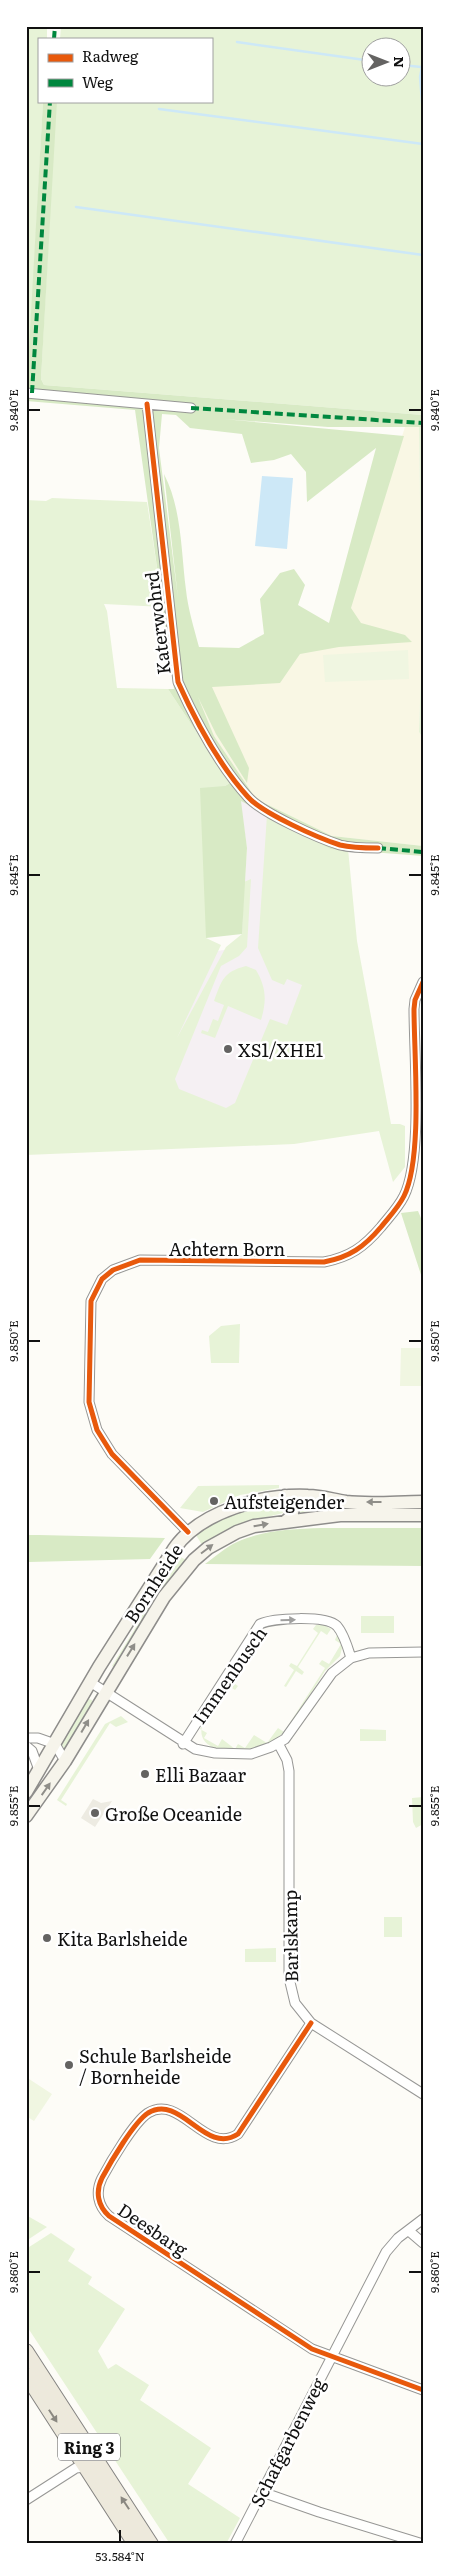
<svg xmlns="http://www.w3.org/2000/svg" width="449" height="2570" font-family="Literata,serif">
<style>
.industrial{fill:#f5f0f3}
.farmland{fill:#f9f7e4}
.green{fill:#e7f3d7;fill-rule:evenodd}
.forest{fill:#d8eac5;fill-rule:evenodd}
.pitch{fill:#f0f6e1}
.plaza{fill:#edebe2}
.water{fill:#cde8f7}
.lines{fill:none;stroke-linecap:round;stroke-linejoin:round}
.stream{stroke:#cde8f7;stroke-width:2.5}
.street-casing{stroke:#979795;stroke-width:11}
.secondary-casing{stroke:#8e8d8b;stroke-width:15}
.primary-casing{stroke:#858482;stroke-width:16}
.street{stroke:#fffffe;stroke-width:9}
.secondary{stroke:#f6f4eb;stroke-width:12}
.primary{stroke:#ede9dc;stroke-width:14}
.quiet{stroke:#00873e;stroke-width:4;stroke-dasharray:8 4;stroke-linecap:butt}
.cycleway-casing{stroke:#fff;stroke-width:8}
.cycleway{stroke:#e8590c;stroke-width:5}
.oneway{fill:#8f8e89}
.oneway2{fill:#a0a09f}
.oneway3{fill:#8a8881}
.ticks{fill:none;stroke:#111;stroke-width:2}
.poi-dot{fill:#646362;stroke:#fff;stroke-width:2}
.labels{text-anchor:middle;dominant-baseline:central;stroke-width:5;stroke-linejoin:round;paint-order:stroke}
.shield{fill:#fff;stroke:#585858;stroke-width:1}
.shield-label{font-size:16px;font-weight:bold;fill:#111}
.street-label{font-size:18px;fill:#111;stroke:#fff}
.poi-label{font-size:18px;fill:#111;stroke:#fff;text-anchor:start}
.neatline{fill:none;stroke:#111;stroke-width:2}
.ticks-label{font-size:12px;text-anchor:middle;fill:#111}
</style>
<rect width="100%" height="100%" fill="#fdfcf7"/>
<path class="industrial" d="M240,800L331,849L340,918L253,1134L154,1094L212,952L241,947L247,848Z"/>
<path class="farmland" d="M405,427H419L422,644L419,732L423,738V846L332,836L256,799L214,736L187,672L283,643H336Z"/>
<path class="green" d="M26,26H47V39H39V101H43L28,383Z
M61,26H423V415L44,385L41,379L56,101H211V39H60ZM372,48H402V78H372Z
M419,427H423V738L419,732L422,644Z
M52,498L147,502L163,607L104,604L107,611L117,688L168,689L230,783L225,786L206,938L221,945L177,1038L226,947L242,934L244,882L251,879L247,947L239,956L221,966L175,1079L179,1089L226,1108L235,1103L270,1019L287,1025L302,985L287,979L284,985L272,980L258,948L267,815L348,849L357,941L391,1124H400L405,1126V1167L393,1182L379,1131L294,1144L26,1155V500L46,501Z
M246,966L256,970C266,987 267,1000 261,1020L228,1006L215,1038L201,1033L202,1030L208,1032L213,1019L218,1021L224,1005L214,1001C222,980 223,972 246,966Z
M240,1324L239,1363H211L209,1336L221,1326Z
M279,1485V1488L240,1495L203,1512L180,1508L198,1486Z
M295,1500L423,1506V1512L296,1519Z
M271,1505L281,1506L283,1513L239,1524L232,1532L204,1548L194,1532C219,1520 243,1506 271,1505Z
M175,1554L188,1561L115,1668L112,1666L133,1632Z
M361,1616H394V1633H361Z
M316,1625H324L331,1629L327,1635L321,1631L298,1667L304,1672L302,1675L296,1671L286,1687L284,1686L294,1670L289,1666L291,1663L297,1666L318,1633L313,1629Z
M337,1635L343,1644L340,1656L325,1671L291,1725C283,1734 274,1741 263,1746C242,1755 189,1755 204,1720L243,1662L232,1682L238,1686L235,1690L229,1686L200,1729L207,1733L204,1738L218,1746L222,1739L235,1749L238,1744L245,1748L254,1735L267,1743L278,1728L284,1732L325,1668L319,1664L322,1660L329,1664L341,1644L335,1640Z
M89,1699L92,1700V1703L65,1750L61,1744L84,1703Z
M121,1716L128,1722L116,1727L110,1723L61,1800L67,1804L66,1806L57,1800L105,1724Z
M360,1729L386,1730V1741H360Z
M423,1797V1824L416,1828L413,1822L412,1798Z
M384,1917H402V1937H384Z
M276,1948V1962H245V1949Z
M26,2215L47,2227L26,2241Z
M51,2233L75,2249L68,2261L92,2277L88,2284L125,2309L98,2351L108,2369L116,2364L149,2385L140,2400L211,2448L188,2484L240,2518L226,2544H170L26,2325V2249Z"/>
<path class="forest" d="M43,101H57L41,379L44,385L423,415V427H328L223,419L404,436L351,608L361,623L405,635L412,642L339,647L300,654L280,683L212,687L249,768L247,783L216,734L198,697L214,736L256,799L332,836L423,846V856L331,849L241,801L247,848L242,934L206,938L200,788L225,786L230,783L168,689H174L135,410L26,401ZM162,414L176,415L190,428L242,434L251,463L274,460L291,454L306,472L307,502L376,448L329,623L298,605L305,585L294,569L280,573L260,599L264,634L239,648L199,647C194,628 188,609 186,590C181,552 182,509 164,474L178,598L159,448Z
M418,1211L423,1223V1281L401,1213Z
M321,1528H423V1566L205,1564C215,1557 226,1547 237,1542C263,1530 293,1529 321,1528Z
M26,1535H39L165,1538L150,1559L29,1562H26Z"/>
<path class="pitch" d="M408,650L409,679L325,682L323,655Z
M401,1348H423V1386H400Z
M26,2077L52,2094L34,2121L26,2116Z"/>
<path class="plaza" d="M93,1799L101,1803L112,1801L95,1827L81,1818Z"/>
<path class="water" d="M262,476L293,478L287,549L255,546Z"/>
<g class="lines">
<path class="stream" d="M237,42L372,61
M423,62L420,77L423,114
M402,65L421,67
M159,109L423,144
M76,207L423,255"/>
<defs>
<path id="street" d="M26,393L191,408
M147,404L178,682C196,722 218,764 248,797C262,813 318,838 340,845C352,848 366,848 378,848
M188,1532L112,1454L97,1430L89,1402L91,1301L102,1279L113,1270L140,1260L324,1262C350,1257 364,1247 381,1227C389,1217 398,1208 404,1196C423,1158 414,1055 414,1009L415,1000L423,982
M90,1682L195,1749L215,1753L251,1754L271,1747L285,1739L332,1673L351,1658L369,1653L423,1652
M26,1738H38L55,1744L65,1761
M278,1743L287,1760L289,1771V1978L295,2003L311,2023L423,2094
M183,1744L260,1624C273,1618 326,1615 337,1626C344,1634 348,1648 351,1658
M26,1746L32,1751L39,1770
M311,2023L238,2134C205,2156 181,2093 148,2113C134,2122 110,2163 102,2178C95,2192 98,2206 109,2216L312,2349L423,2390
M409,2231L423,2243
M262,2492L319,2512L423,2544
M26,2500L76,2468L86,2467
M235,2544L386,2252L398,2238L423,2219"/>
<path id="secondary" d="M285,1496L293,1508L291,1517L285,1522
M26,1792L99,1667L174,1549C200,1511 264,1494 308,1496C321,1496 333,1500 346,1502C371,1505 397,1502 423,1502
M26,1816L65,1761L164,1597L194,1560L208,1548L237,1532L254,1526L340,1515H423"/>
<path id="primary" d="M26,2351L151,2544
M26,2375L135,2544"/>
</defs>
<use href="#street" class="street-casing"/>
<use href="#secondary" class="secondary-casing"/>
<use href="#primary" class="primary-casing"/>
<use href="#street" class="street"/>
<use href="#secondary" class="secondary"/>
<use href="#primary" class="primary"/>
<path class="quiet" d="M54,39L55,26
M32,393L50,101
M191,408L423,423
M378,848L423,852"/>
<defs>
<path id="cycleway" d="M147,404L178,682C196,722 218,764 248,797C262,813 318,838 340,845C352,848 366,848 378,848
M188,1532L112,1454L97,1430L89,1402L91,1301L102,1279L113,1270L140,1260L324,1262C350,1257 364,1247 381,1227C389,1217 398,1208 404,1196C423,1158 414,1055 414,1009L415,1000L423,982
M311,2023L238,2134C205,2156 181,2093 148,2113C134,2122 110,2163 102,2178C95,2192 98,2206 109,2216L312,2349L423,2390"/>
</defs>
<use href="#cycleway" class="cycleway-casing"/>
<use href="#cycleway" class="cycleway"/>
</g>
<defs><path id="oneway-solid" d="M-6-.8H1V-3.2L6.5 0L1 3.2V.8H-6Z" transform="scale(1.25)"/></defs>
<g class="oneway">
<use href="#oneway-solid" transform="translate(374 1502) rotate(180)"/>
<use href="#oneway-solid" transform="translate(261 1525) rotate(-10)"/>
<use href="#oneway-solid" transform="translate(207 1549) rotate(-37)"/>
<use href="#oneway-solid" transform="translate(131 1650) rotate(-58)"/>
<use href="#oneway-solid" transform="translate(85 1726) rotate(-60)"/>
<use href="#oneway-solid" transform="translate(46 1789) rotate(-55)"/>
</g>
<use class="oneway2" href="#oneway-solid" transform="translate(288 1620) rotate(-1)"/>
<g class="oneway3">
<use href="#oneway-solid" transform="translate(53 2416) rotate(57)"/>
<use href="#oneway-solid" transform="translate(125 2503) rotate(-123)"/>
</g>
<path class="ticks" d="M28,410H40M409,410H422M28,875H40M409,875H422M28,1341H40M409,1341H422M28,1806H40M409,1806H422M28,2272H40M409,2272H422M120,2530V2542"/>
<g class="poi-dot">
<circle cx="228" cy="1049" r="5"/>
<circle cx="214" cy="1501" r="5"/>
<circle cx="145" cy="1774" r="5"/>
<circle cx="95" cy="1813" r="5"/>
<circle cx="47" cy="1938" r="5"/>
<circle cx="69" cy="2065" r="5"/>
</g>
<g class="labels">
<rect class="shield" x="58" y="2433.5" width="62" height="27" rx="4"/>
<g class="shield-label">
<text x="89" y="2447">Ring 3</text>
</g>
<g class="street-label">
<text transform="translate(157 623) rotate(-97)">Katerwohrd</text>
<text x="227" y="1248">Achtern Born</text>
<text transform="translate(153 1583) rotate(-57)">Bornheide</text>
<text transform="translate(229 1675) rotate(-55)">Immenbusch</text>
<text transform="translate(290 1936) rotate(-91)">Barlskamp</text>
<text transform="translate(153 2229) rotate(34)">Deesbarg</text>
<text transform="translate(287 2442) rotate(-63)">Schafgarbenweg</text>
</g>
<g class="poi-label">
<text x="238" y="1049">XS1/XHE1</text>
<text x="224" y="1501">Aufsteigender</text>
<text x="155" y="1774">Elli Bazaar</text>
<text x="105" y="1813">Große Oceanide</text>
<text x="57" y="1938">Kita Barlsheide</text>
<text x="79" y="2055">Schule Barlsheide<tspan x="79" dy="21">/ Bornheide</tspan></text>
</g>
</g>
<rect width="449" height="2570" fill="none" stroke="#ffffff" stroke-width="55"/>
<rect x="38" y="38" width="175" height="65" fill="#ffffff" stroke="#a0a0a0"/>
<rect x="48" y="54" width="25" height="8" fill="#e8590c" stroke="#a0a0a0"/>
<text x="82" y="62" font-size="15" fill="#111111">Radweg</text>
<rect x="48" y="79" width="25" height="8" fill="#00873e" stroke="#a0a0a0"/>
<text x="82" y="88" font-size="15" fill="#111111">Weg</text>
<g transform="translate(386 62) rotate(90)"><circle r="24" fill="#ffffff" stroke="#a0a0a0"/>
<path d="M0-4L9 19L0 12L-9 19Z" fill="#646362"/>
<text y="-8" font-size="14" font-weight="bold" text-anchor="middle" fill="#111111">N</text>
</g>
<rect x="28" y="28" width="394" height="2514" class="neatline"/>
<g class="ticks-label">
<text transform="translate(14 410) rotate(-90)" y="4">9.840°E</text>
<text transform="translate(435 410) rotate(-90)" y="4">9.840°E</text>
<text transform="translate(14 875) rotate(-90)" y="4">9.845°E</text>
<text transform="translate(435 875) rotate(-90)" y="4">9.845°E</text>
<text transform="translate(14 1341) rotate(-90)" y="4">9.850°E</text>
<text transform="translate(435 1341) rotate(-90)" y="4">9.850°E</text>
<text transform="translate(14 1806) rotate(-90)" y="4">9.855°E</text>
<text transform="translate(435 1806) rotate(-90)" y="4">9.855°E</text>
<text transform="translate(14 2272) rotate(-90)" y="4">9.860°E</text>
<text transform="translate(435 2272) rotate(-90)" y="4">9.860°E</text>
<text x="120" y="2561">53.584°N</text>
</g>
</svg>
